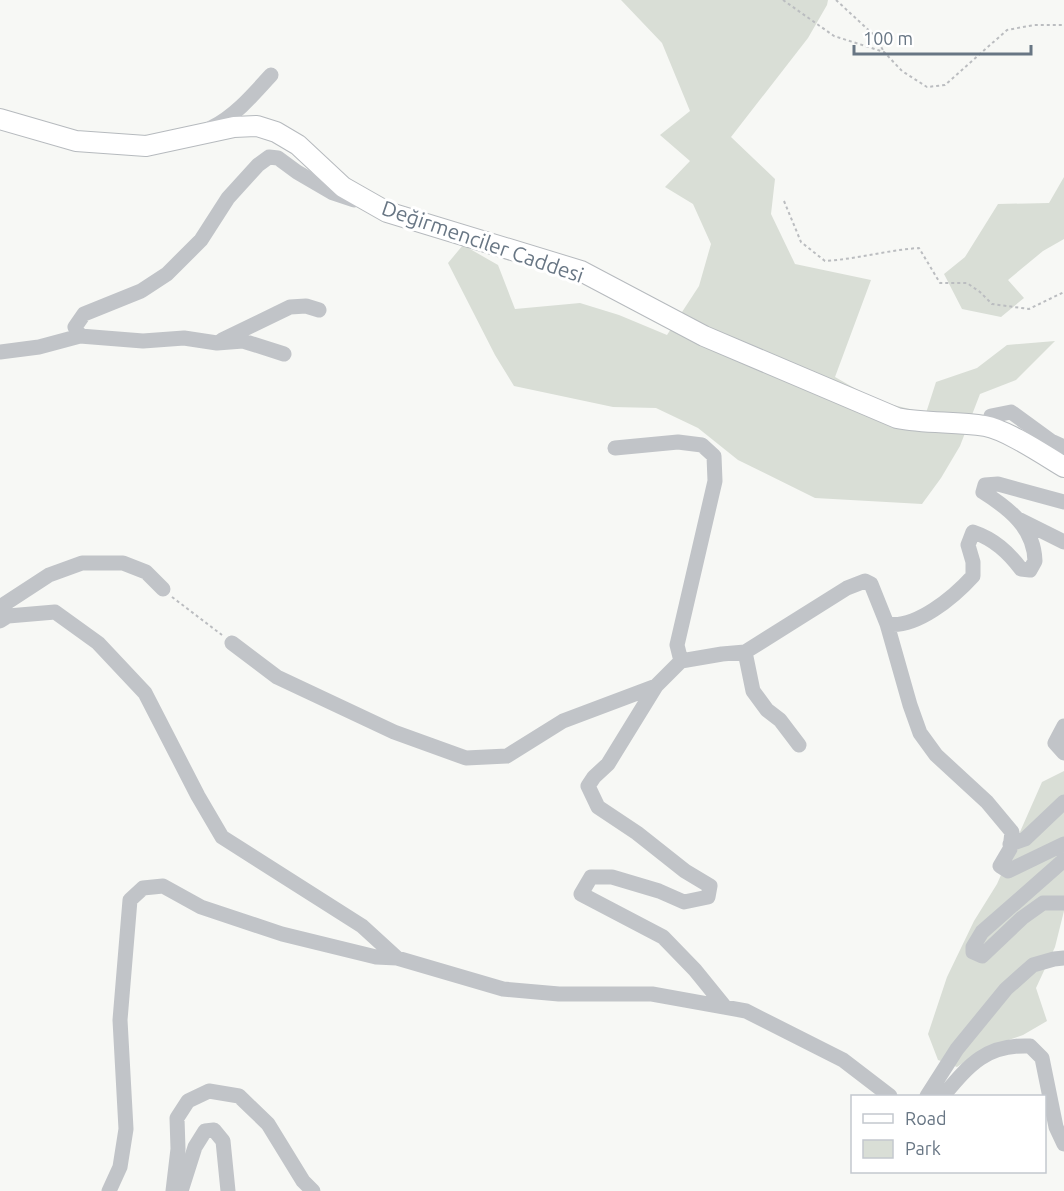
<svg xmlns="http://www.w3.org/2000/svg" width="1064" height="1191" font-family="Ubuntu,sans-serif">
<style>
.green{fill:#d9ded6}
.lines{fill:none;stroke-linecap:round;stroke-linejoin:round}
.major-casing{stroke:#b6babe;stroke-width:22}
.path{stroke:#bbbdc0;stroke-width:2;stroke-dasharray:3 3;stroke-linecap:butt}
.minor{stroke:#c1c4c8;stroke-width:15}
.major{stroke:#fff;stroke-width:20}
.labels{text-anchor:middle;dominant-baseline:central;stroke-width:6;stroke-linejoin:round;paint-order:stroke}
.street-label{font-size:21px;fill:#687684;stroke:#fff}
</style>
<rect width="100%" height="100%" fill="#f7f8f5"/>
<path class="green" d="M621,0H828L827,5L808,38L731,137L775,179L771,214L795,264L871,280L835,377L877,401L926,413L936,382L977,368L1007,345L1055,341L1016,380L980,394L960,446L941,478L922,504L815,498L738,460L698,428L656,408L613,407L514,386L495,355L448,263L463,245L498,265L515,309L580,303L619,315L667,335L699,286L711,244L693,204L665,187L690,161L660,135L690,111L662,43Z
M1064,177V239L1043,251L1008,280L1024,298L1001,317L962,309L944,274L965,257L998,204L1049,203Z
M1064,771V911L1055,947L1036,988L1047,1021L1023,1035L983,1049L957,1067L938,1060L928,1034L947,977L974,921L997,884L1042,782Z"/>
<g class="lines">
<defs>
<path id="major" d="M0,119L76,141L146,146L234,127L257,126L276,132L298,145L343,187L387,212L581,271L704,336L897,418C926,424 956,421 985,426C1007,430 1044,455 1064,467"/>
</defs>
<use href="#major" class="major-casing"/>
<path class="path" d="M783,0L834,36L884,52L902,71L927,87L945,85L1007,30L1034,25H1064
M836,0L875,36L884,52
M784,201L801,242L825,261C858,259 887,250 919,248L940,283H967L980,292L992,304L1029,309L1064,292
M172,597L222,635"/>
<path class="minor" d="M211,128C235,116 253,95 271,75
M222,340L290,307L306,306L319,310
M0,352L39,347L80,336
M284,354L243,341L217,343L184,338L143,341L80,336L75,327L84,314L141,291L167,274L201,240L228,198L258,165L269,157L278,158L297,172L333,193L354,200
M988,427L991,416L1011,412L1051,441L1064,447
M615,448L678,442L702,445L714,456L715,481L677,645L681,661L722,654L745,652L847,588L865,581L871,584L887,624C916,629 954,597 973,576V562L968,545L973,532C994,539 1008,552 1021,569L1030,570L1035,561C1034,528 1010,509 983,492L985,485L998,484L1064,502
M1020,520L1064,542
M0,607L49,575L82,563H123L146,572L163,589
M0,621L8,616L55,612L98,643L145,693L198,796L222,837L362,926L397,958
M887,624L910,705L920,733L936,755L987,802L1012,832L1010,849L1000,866L1008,871L1064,844
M232,643L277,677L394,732L466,758L507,756L563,721L656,686L681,661
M745,652L753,691L767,710L780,720L799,745
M656,686L608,764L594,777L588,786L598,807L637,833L685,871L710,886L708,897L684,902L659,891L612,877H591L581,894L663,937L695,970L725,1007
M1064,726L1055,743L1064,753
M1010,844L1025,839L1064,802
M1064,860L982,932L973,947V952L982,956L1022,918L1043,903H1064
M927,1096L957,1049L1006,989L1033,965L1054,959L1064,958
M943,1096C969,1065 986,1044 1030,1046L1042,1058L1056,1127L1064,1144
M109,1191L120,1167L126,1129L120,1020L130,900L143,888L163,886L201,907L282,934L376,957L397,958L503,989L559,994H652L746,1011L843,1060L890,1096
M173,1191L178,1149L177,1118L188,1101L209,1091L239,1096L268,1124L303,1181L313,1191
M181,1191L195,1147L205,1131L214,1130L223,1141L228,1191"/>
<use href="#major" class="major"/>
</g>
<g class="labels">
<g class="street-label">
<text transform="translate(483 241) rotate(19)">Değirmenciler Caddesi</text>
</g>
</g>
<rect x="851" y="1095" width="195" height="78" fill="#ffffff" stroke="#c3c8ce" stroke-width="1.5"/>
<rect x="863" y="1114" width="30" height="9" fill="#ffffff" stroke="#c3c8ce" stroke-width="1.5"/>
<text x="905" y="1125" font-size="18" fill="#687684">Road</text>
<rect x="863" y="1140" width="30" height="18" fill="#d9ded6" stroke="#c3c8ce" stroke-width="1.5"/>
<text x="905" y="1155" font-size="18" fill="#687684">Park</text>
<path d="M854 45v9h177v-9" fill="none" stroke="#687684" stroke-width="3"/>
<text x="863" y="45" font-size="18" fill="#687684" stroke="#ffffff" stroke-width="4.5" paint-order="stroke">100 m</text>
</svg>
